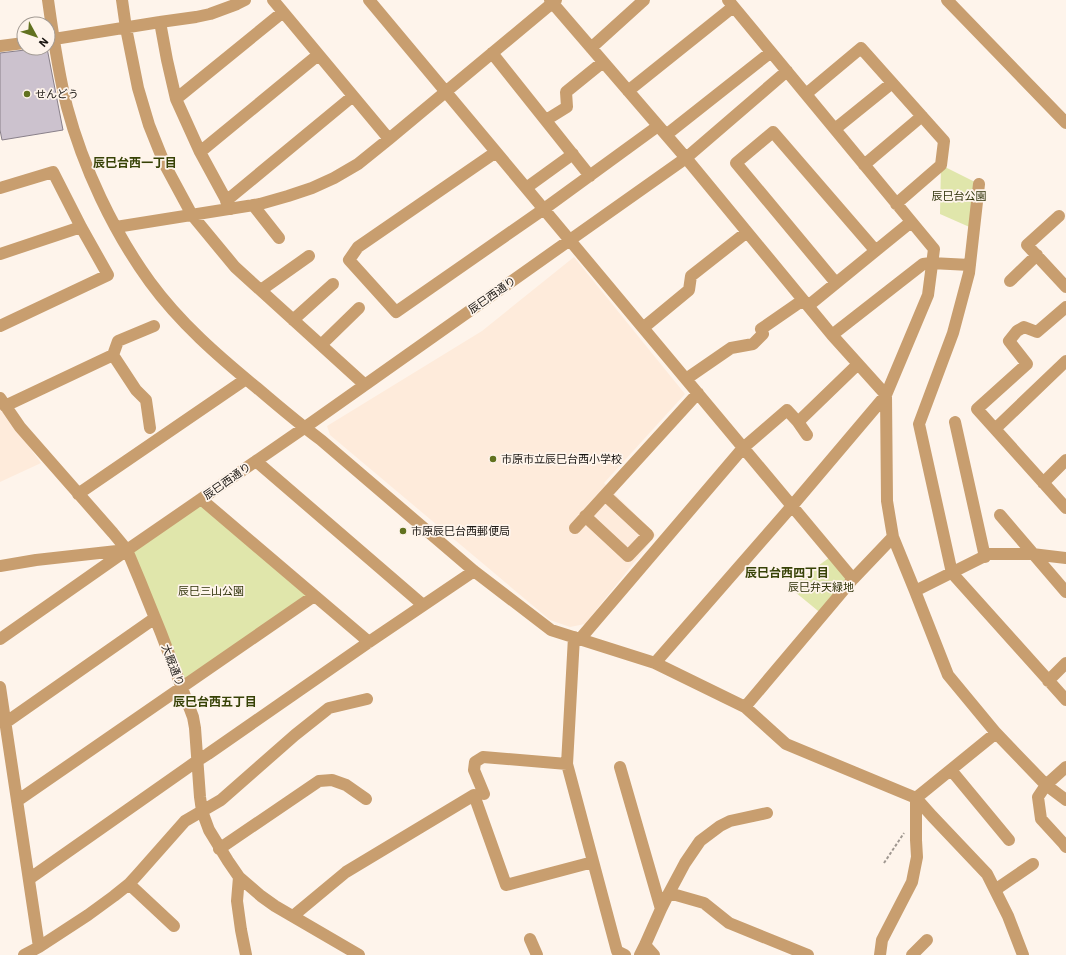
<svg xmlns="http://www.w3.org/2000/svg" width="1066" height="955" font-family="'IBM Plex Sans','Noto Sans JP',sans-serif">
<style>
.built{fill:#feebdb}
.green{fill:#e0e6ab}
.building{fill:#ccc2ce;stroke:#89808a}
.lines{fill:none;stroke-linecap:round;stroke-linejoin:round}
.path{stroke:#a09891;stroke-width:2;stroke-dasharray:3 2;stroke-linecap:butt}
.minor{stroke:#c89e6f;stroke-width:12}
.poi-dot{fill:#61711f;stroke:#fef4eb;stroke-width:1.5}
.labels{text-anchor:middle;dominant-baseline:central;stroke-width:3.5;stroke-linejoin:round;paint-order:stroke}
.poi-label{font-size:11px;fill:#1a1612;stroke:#fef4eb;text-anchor:start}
.park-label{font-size:11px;fill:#2e3108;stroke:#fef4eb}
.street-label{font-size:11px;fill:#1a1612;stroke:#fef4eb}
.neighbourhood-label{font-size:12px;font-weight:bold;fill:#374206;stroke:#fef4eb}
</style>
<rect width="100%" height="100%" fill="#fef4eb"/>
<path class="built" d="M574,257L685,394L604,483L656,535L585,624L570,627L550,620L330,435L327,426L482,331Z
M0,407L41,463L0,482Z"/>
<path class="green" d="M941,165L979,184L974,229L940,214Z
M201,499L314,596L182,688L127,550Z
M833,555L853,579L823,615L789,587Z"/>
<path class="building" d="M29,48H47L63,130L2,140L0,130V53L25,50Z"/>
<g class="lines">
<path class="path" d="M884,863L904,833"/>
<path class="minor" d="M48,0C53,36 58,72 67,107C83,167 113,231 150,282C180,323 218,356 257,388C278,406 299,424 321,440L474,571L551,630L655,663L745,707L786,744L916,798L932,816L987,874L1008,916L1023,955
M122,0L126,28L138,88L149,125L165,165L192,215L235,267L365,385
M273,0L389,139
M369,0L853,579
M550,0L686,158L832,335L886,395L792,506L655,663
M728,0L934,249L928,295L886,395L887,501L893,537L915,591L948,675L996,733L1046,785L1066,800
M947,0L1066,123
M160,22L167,60L176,99L200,152L231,209
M48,40L160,22L196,17L210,14L237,4L245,0
M0,46L24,43
M591,48L644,0
M492,53L590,176
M628,91L733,7
M806,94L861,48L944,141L941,165L896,204
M176,99L283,12
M546,120L567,107L566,92L603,62
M835,129L892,83
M666,135L771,52
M200,152L318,55
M496,152L358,247L349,260L396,312L544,209L658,126
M864,165L922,116
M979,184L969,273L953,333L919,424L952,573L1066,700
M0,188L53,172L81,227L108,275L0,326
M526,188L573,154
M226,201L353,96
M253,205L279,238
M1059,216L1027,245L1066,287
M116,227L260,204L288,196L312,188L334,178L358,164L389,139L556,0
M0,254L81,227
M1010,281L1037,255
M836,283L736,163L773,132L875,250
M261,290L309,256
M808,306L911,222
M293,320L333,284
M643,328L689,290L691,276L747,232
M832,335L923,264L931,263L970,265
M321,345L359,308
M113,355L136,390L146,400L150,428
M1066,361L995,429L1066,508
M686,379L731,348L753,344L763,334L761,329L803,300
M0,398L20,427L34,443L113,533L127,550L140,581L161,633L193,717L195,728L200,797L202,811L209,830L228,861L239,877L261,896L275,906L359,955
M5,406L113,355L118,341L154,326
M798,422L858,364
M955,422L985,557
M995,429L977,409L1027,364L1009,341L1017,331L1024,327L1037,332L1066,307
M256,461L423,605
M1043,483L1066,460
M78,494L246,379
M201,499L369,642
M1000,515L1066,592
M585,516L628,556L648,535L605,495
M575,528L698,393
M0,566L36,560L126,550
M915,591L989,554H1032L1066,558
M574,637L567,764L617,951L625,955
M0,639L127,550L304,428L686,158L787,71
M580,639L743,448L787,410L798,422L807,435
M1048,681L1066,663
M0,687L39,947
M745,707L853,579L893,537
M5,723L155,618
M620,767L661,909
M1066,767L1046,785L1038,797L1041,819L1063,843L1066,847
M951,770L1009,840
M484,794L474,770L475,762L483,757L567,764
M916,798L996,733
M17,801L314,596
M219,849L319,781L332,780L346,785L366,799
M239,877L237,901L241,930L246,955
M29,879L197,761L208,754L369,642L474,571
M129,884L174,926
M995,890L1033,864
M669,893L704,903L729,923L808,955
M293,916L346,872L474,795L506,885L593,862
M530,939L537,955
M645,945L654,955
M24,955L39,947L88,915L114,896L129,884L139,873L185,821L221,800L295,735L329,708L367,699
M640,955L645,945L661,909L669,893L685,863L700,841L720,826L730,821L767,813
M880,955L882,940L912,882L917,857L916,840V798
M912,955L927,940"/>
</g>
<g class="poi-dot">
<circle cx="27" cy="94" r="4"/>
<circle cx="493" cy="459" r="4"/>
<circle cx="403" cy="531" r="4"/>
</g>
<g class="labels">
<g class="poi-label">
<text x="35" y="94">せんどう</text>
<text x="501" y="459">市原市立辰巳台西小学校</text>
<text x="411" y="531">市原辰巳台西郵便局</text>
</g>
<g class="park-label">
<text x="959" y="196">辰巳台公園</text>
<text x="821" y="587">辰巳弁天緑地</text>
<text x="211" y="591">辰巳三山公園</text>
</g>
<g class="street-label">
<text transform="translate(492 295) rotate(-35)">辰巳西通り</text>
<text transform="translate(227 481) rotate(-35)">辰巳西通り</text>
<text transform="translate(173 665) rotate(69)">大厩通り</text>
</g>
<g class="neighbourhood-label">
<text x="135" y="162">辰巳台西一丁目</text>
<text x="787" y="572">辰巳台西四丁目</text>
<text x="215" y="701">辰巳台西五丁目</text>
</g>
</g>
<g transform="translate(36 36) rotate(130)"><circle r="19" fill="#fef4eb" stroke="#a39b94"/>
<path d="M0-3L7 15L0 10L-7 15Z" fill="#61711f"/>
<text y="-6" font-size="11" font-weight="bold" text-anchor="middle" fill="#1a1612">N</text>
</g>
</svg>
